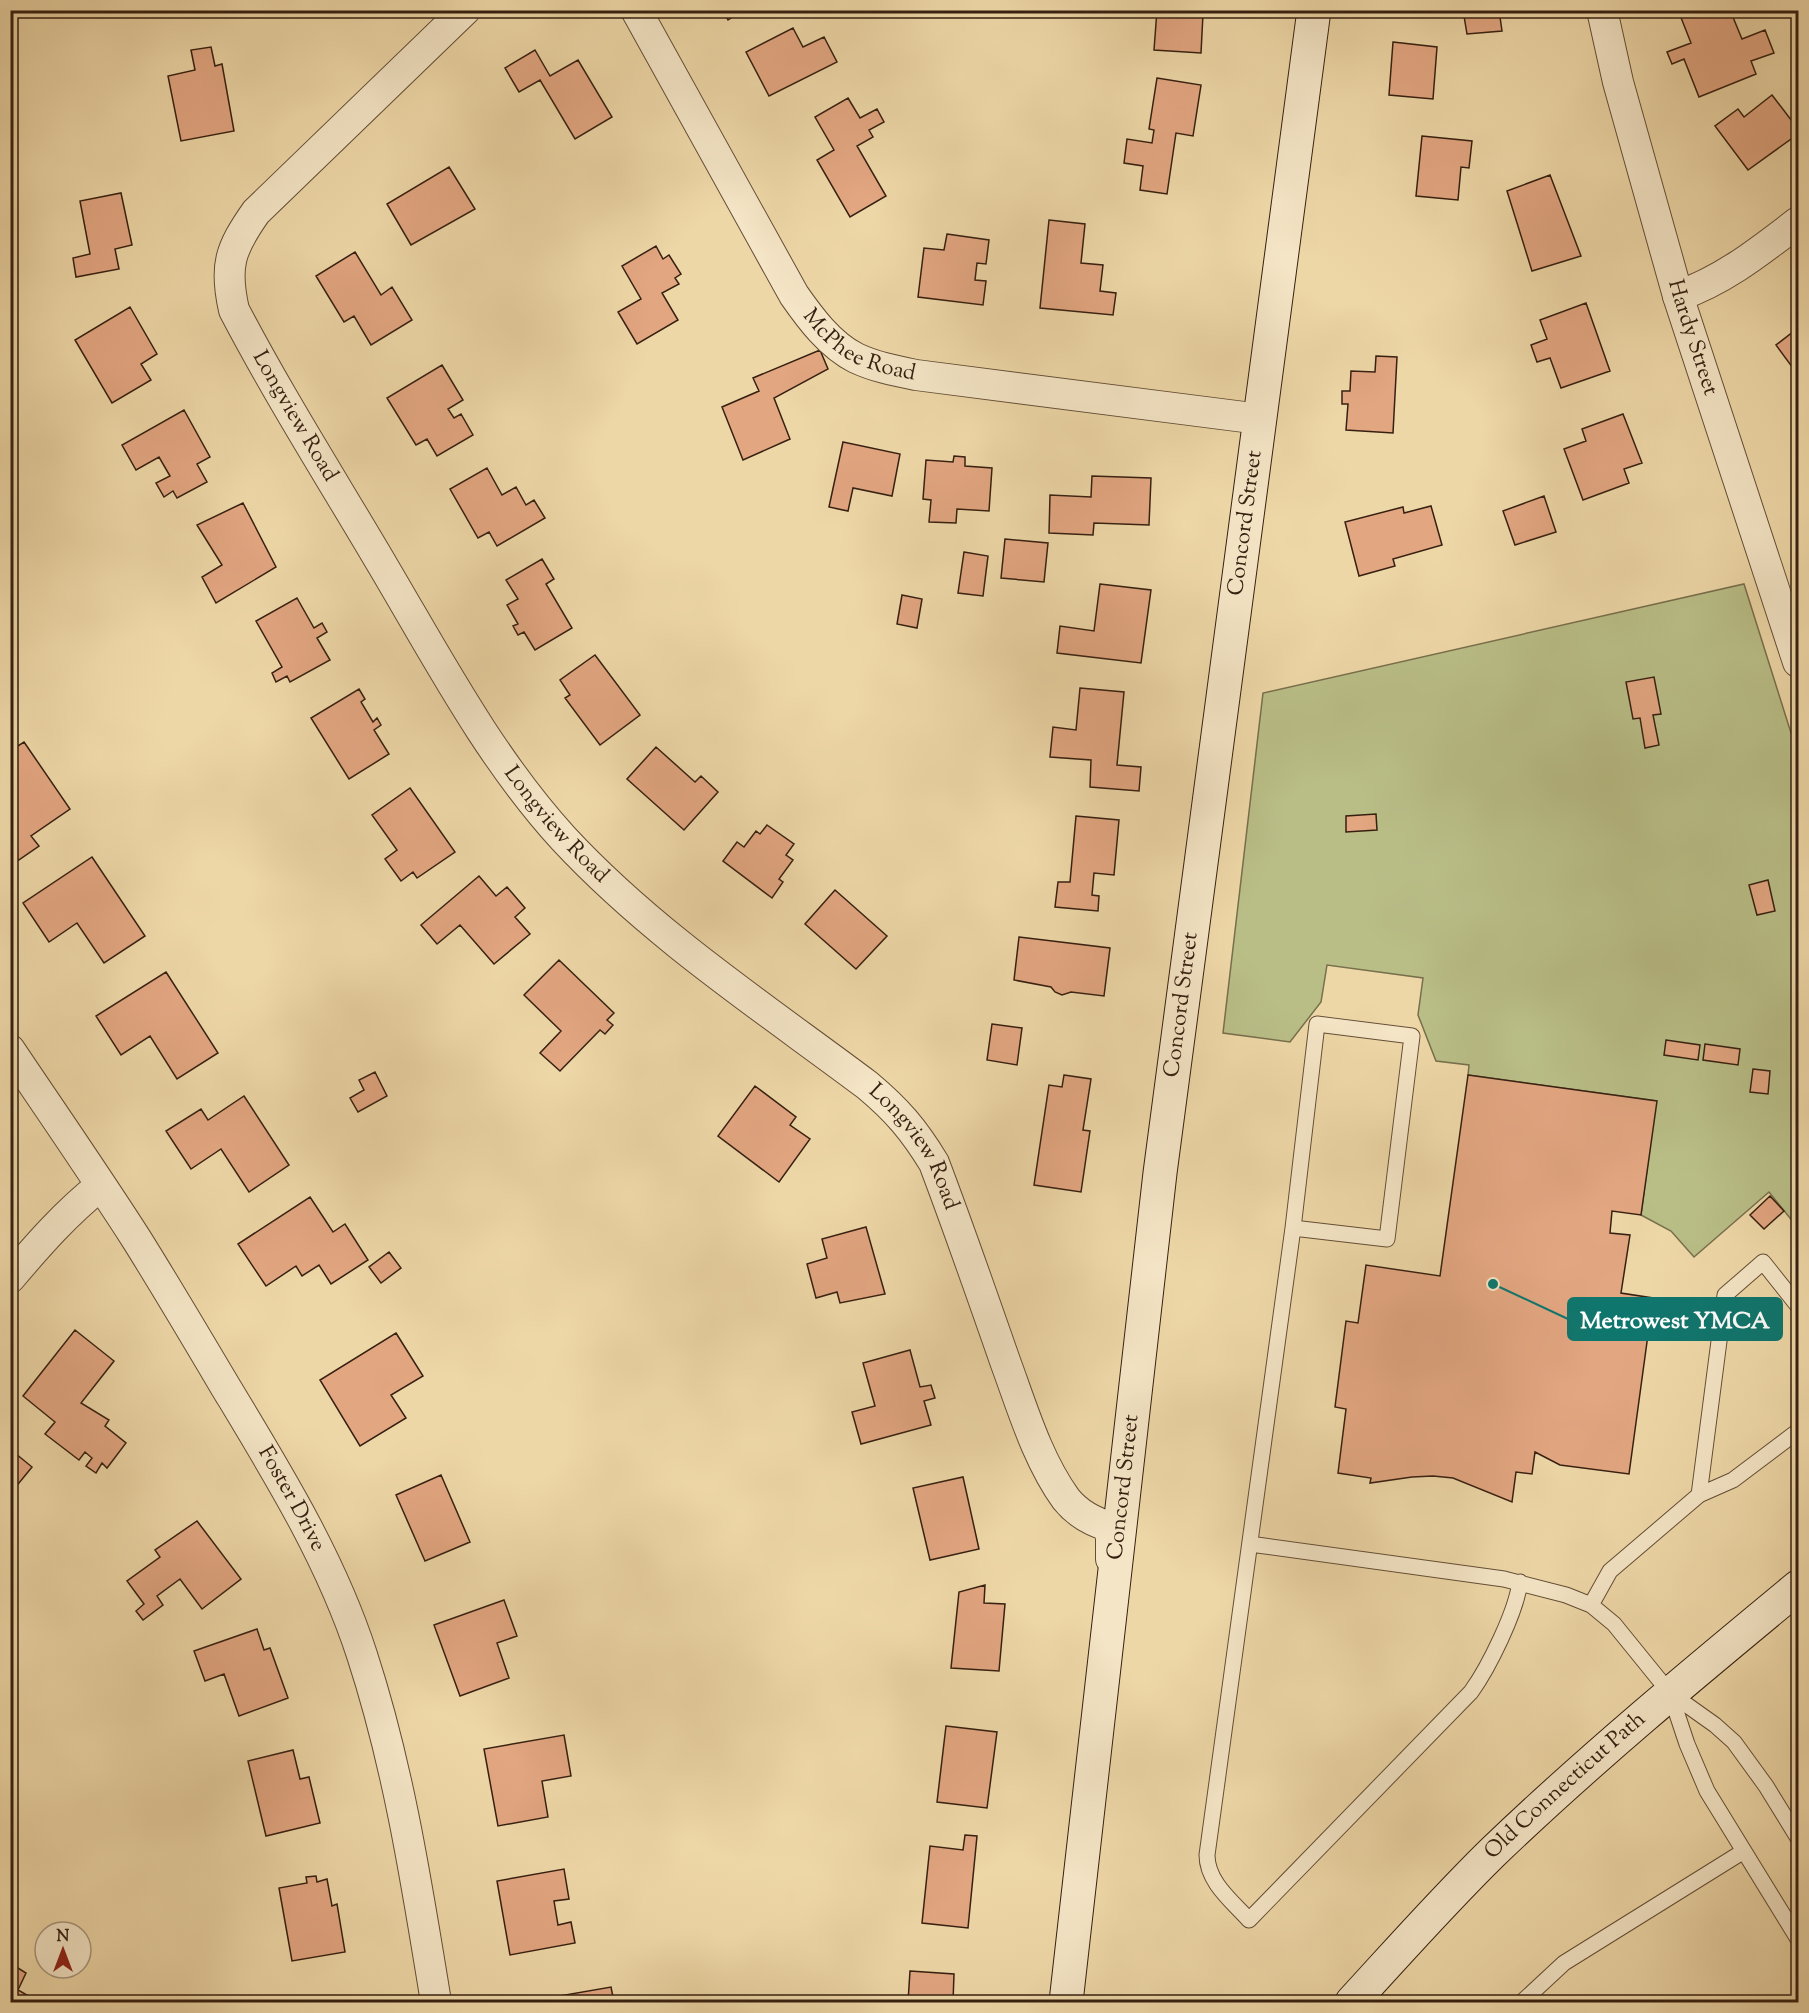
<svg xmlns="http://www.w3.org/2000/svg" width="1809" height="2013" font-family="'Sorts Mill Goudy',serif">
<style>
.green{fill:#b9be87;stroke:#786f4c;stroke-width:1.5}
.building{fill:#e2a681;stroke:#362011;stroke-width:1.5}
.lines{fill:none;stroke-linecap:round;stroke-linejoin:round}
.service-casing{stroke:#644e36;stroke-width:17}
.minor-casing{stroke:#644e36;stroke-width:32}
.secondary-casing{stroke:#362011;stroke-width:35}
.service{stroke:#f4e5c6;stroke-width:15}
.minor{stroke:#f4e5c6;stroke-width:30}
.secondary{stroke:#f4e5c6;stroke-width:33}
.labels{text-anchor:middle;dominant-baseline:central;stroke-width:4.5;stroke-linejoin:round;paint-order:stroke}
.street-label{font-size:22px;fill:#362011;stroke:#f4e5c6}
.leader{fill:none;stroke:#0f766e;stroke-width:2}
.callout-dot{fill:#0f766e;stroke:#f4e5c6;stroke-width:2}
.callout{fill:#0f766e;stroke:#0f766e;stroke-width:2}
.callout-label{font-size:24px;text-anchor:middle;font-weight:bold;fill:#fff}
</style>
<rect width="100%" height="100%" fill="#eed7a7"/>
<filter id="stains"><feTurbulence type="fractalNoise" baseFrequency=".00333" numOctaves="4"/><feColorMatrix values="0 0 0 0 .2 0 0 0 0 .09 0 0 0 0 .02 0 0 0 .5 -.17"/></filter>
<radialGradient id="worn" r=".72"><stop offset=".6" stop-color="#630" stop-opacity="0"/><stop offset="1" stop-color="#630" stop-opacity=".3"/></radialGradient>
<path class="green" d="M1744,584L1798,755V1228L1769,1192L1694,1257L1671,1231L1641,1215L1656,1101L1468,1075L1469,1065L1436,1061L1418,1015L1423,978L1327,965L1321,1002L1290,1042L1223,1033L1263,693Z"/>
<path class="building" d="M723,10H744L728,20Z
M1157,10H1191V13L1203,14L1201,53L1154,50Z
M1456,10H1499L1502,31L1467,34L1464,16L1457,17Z
M1678,10H1730L1742,39L1765,30L1774,53L1751,61L1756,74L1699,97L1684,59L1672,64L1667,52L1691,43Z
M793,28L803,47L824,37L837,62L769,96L746,52Z
M1393,42L1437,47L1433,99L1389,95Z
M211,47L215,66L222,64L234,131L181,141L168,76L195,70L191,50Z
M535,50L550,76L578,60L612,117L575,139L540,80L519,92L505,68Z
M1157,78L1201,85L1193,136L1176,133L1167,194L1140,190L1143,166L1124,163L1127,139L1152,143L1154,130L1149,129Z
M1772,95L1798,129V134L1748,170L1715,126L1738,109L1744,117Z
M848,98L860,118L877,109L884,122L869,130L873,137L857,146L886,196L850,217L817,160L834,150L815,117Z
M1422,136L1472,141L1469,168L1461,167L1458,200L1416,196Z
M449,167L475,209L411,245L387,204Z
M1550,175L1581,256L1532,271L1507,191Z
M121,193L132,245L115,249L119,269L76,277L73,258L90,254L80,201Z
M1049,220L1085,224L1081,263L1103,265L1100,291L1116,293L1113,315L1040,308Z
M947,234L989,240L986,264L977,263L975,280L986,281L983,305L918,297L924,248L944,250Z
M656,246L663,259L669,255L681,274L675,278L679,284L662,293L678,320L637,344L618,312L641,299L622,266Z
M355,252L381,295L392,287L412,320L371,345L354,316L344,322L316,276Z
M1586,303L1610,371L1561,388L1550,358L1537,362L1531,345L1547,339L1540,320Z
M130,307L157,354L141,364L151,380L112,403L75,340Z
M1798,328V375L1776,345Z
M820,350L828,369L774,398L790,439L743,460L722,407L759,391L753,378Z
M1376,356L1397,357L1393,433L1346,430L1348,404H1342V391H1350L1351,371L1375,372Z
M442,365L463,400L448,409L454,418L461,414L473,435L437,456L427,439L416,445L387,398Z
M184,410L210,457L197,464L207,482L177,498L173,491L164,497L156,483L170,476L159,457L136,470L122,445Z
M1623,414L1642,463L1624,469L1629,483L1583,500L1564,449L1586,441L1582,429Z
M843,442L900,454L892,496L853,488L848,511L829,507Z
M954,456L965,457V466L992,468L989,511L957,509L956,523L929,522L931,500L923,499L926,460L953,462Z
M487,468L502,495L516,487L526,505L534,500L545,518L497,546L489,532L478,538L450,489Z
M1092,476L1151,478L1149,525L1094,523L1093,535L1049,533L1050,495L1091,497Z
M1544,496L1556,532L1515,545L1503,511Z
M243,503L276,567L216,603L202,577L222,565L197,525Z
M1431,506L1442,545L1393,559L1395,566L1359,576L1345,522L1403,507L1404,513Z
M1005,539L1048,543L1044,582L1001,578Z
M964,552L988,556L983,596L958,593Z
M542,559L554,579L546,584L572,628L535,650L524,632L518,635L513,626L518,624L507,605L518,599L506,580Z
M1100,584L1151,590L1141,663L1057,653L1060,626L1094,631Z
M902,595L922,599L917,628L897,624Z
M297,598L314,628L322,623L327,632L317,638L330,660L290,682L287,676L276,682L272,673L282,667L256,621Z
M595,655L640,715L600,745L565,698L570,695L560,680Z
M1654,677L1661,714L1653,715L1659,745L1645,748L1640,718L1633,719L1626,682Z
M1080,688L1124,692L1117,765L1141,767L1139,791L1090,787L1091,760L1050,757L1053,727L1076,730Z
M359,689L365,699L361,702L373,722L377,718L381,725L374,730L389,754L349,779L311,718Z
M24,742L70,809L31,836L39,846L10,866V751Z
M656,747L695,782L701,776L718,792L684,830L627,779Z
M410,788L455,852L417,878L413,872L401,881L385,859L397,850L372,815Z
M1376,814L1377,830L1346,832V816Z
M1076,816L1119,820L1114,875L1094,873L1092,895L1099,896L1098,911L1055,907L1058,882H1070Z
M767,825L794,844L786,855L793,860L779,879L783,882L772,898L723,861L737,842L744,847L756,831L760,834Z
M92,857L145,936L104,963L77,923L49,942L23,903Z
M479,876L496,896L507,887L525,908L515,917L530,934L494,964L460,925L437,944L421,925Z
M1768,880L1775,911L1757,915L1749,885Z
M835,890L887,936L856,969L805,924Z
M1019,937L1110,948L1104,996L1071,992L1062,995L1055,992L1051,987L1014,980Z
M559,960L614,1013L607,1020L613,1025L605,1034L600,1030L560,1071L540,1053L561,1031L524,995Z
M166,972L218,1053L177,1079L150,1036L121,1055L96,1016Z
M992,1024L1022,1028L1017,1065L987,1060Z
M1666,1040L1700,1045L1698,1060L1664,1055Z
M1705,1044L1740,1049L1738,1065L1703,1060Z
M1753,1069L1770,1071L1768,1094L1750,1092Z
M375,1072L387,1096L358,1112L350,1098L364,1090L359,1080Z
M1064,1075L1091,1079L1083,1130L1090,1131L1081,1192L1034,1185L1049,1085L1062,1087Z
M1468,1075L1657,1101L1641,1215L1612,1211L1610,1233L1630,1235L1621,1293L1653,1298L1629,1474L1560,1465L1535,1452L1532,1474L1516,1472L1512,1502L1453,1478L1433,1476L1412,1477L1370,1483L1371,1478L1338,1473L1346,1409L1335,1407L1346,1321L1358,1323L1366,1265L1440,1276Z
M755,1086L796,1117L790,1125L810,1139L779,1182L718,1136Z
M244,1096L289,1165L249,1192L221,1149L191,1169L166,1131L201,1109L208,1120Z
M1770,1196L1784,1211L1764,1229L1750,1215Z
M310,1197L333,1232L345,1224L368,1260L331,1284L319,1265L302,1276L296,1266L266,1286L238,1244Z
M866,1227L885,1294L840,1303L837,1292L816,1298L807,1264L827,1258L822,1239Z
M389,1252L401,1268L381,1283L369,1267Z
M75,1330L114,1361L81,1403L109,1420L105,1426L126,1443L107,1468L102,1463L96,1473L86,1466L92,1458L85,1452L79,1460L45,1434L55,1422L23,1396Z
M396,1333L423,1376L391,1395L406,1418L360,1446L320,1380Z
M910,1350L920,1387L931,1385L935,1398L924,1401L931,1425L861,1444L852,1412L875,1406L863,1363Z
M10,1449L32,1467L10,1494Z
M441,1475L470,1542L425,1561L396,1495Z
M963,1477L979,1549L930,1560L913,1488Z
M197,1521L241,1579L202,1609L180,1579L157,1596L163,1605L143,1620L136,1611L144,1604L127,1581L160,1557L155,1550Z
M985,1585L984,1603L1005,1604L999,1671L951,1668L959,1592Z
M504,1600L517,1636L497,1643L509,1678L460,1696L434,1625Z
M257,1629L264,1650L270,1648L288,1698L239,1716L224,1674L205,1681L194,1651Z
M946,1726L997,1732L987,1808L937,1802Z
M564,1735L571,1776L542,1781L548,1817L498,1826L484,1749Z
M293,1750L300,1779L309,1777L320,1823L266,1836L248,1761Z
M965,1835L977,1836L968,1928L922,1923L930,1846L963,1850Z
M564,1869L569,1899L554,1901L558,1925L571,1922L575,1943L510,1955L497,1881Z
M316,1876L317,1882L327,1879L332,1906L337,1904L345,1952L292,1961L279,1888L307,1883L306,1877Z
M10,1963L26,1973L18,1990L39,2002H10Z
M910,1971L954,1974L953,2002H908Z
M611,1987L614,2002H525Z"/>
<g class="lines">
<defs>
<path id="service" d="M1293,1228L1387,1239L1412,1036L1317,1024L1293,1228L1207,1855C1207,1882 1232,1901 1249,1920L1471,1692C1489,1667 1516,1612 1520,1582
M1699,1495L1725,1295L1763,1262L1798,1306
M1250,1544L1504,1579L1566,1595L1591,1605L1614,1624L1670,1693L1715,1725L1734,1742L1766,1786L1798,1838
M1591,1605L1610,1571L1699,1495L1733,1480L1798,1431
M1670,1693L1687,1744L1707,1791L1798,1939
M1522,2002L1564,1963L1744,1851"/>
<g id="minor">
<path id="s1" d="M465,10L256,212C230,249 224,266 234,310C280,398 333,481 383,566C438,659 490,758 563,838C652,934 763,1007 867,1085C897,1110 914,1130 934,1163C959,1229 982,1295 1005,1361C1022,1407 1037,1459 1066,1499C1078,1514 1093,1522 1111,1527V1559"/>
<path id="s2" d="M636,10L794,295C810,318 830,345 856,358C875,367 896,371 916,375L1260,419"/>
<path id="s3" d="M1602,10L1618,82L1678,296L1798,662"/>
<path d="M1678,296C1724,280 1760,251 1798,222"/>
<path id="s4" d="M10,1050C53,1114 96,1176 137,1240C167,1288 196,1337 225,1386C277,1472 331,1559 362,1655C399,1768 417,1886 436,2002"/>
<path d="M10,1278C38,1245 66,1213 100,1186"/>
</g>
<g id="secondary">
<path id="s5" d="M1066,2002L1160,1173L1314,10"/>
<path id="s6" d="M1352,2002C1398,1952 1443,1901 1492,1853C1590,1759 1694,1673 1798,1587"/>
</g>
</defs>
<use href="#service" class="service-casing"/>
<use href="#minor" class="minor-casing"/>
<use href="#secondary" class="secondary-casing"/>
<use href="#service" class="service"/>
<use href="#minor" class="minor"/>
<use href="#secondary" class="secondary"/>
</g>
<g class="labels">
<g class="street-label">
<text stroke="none"><textPath href="#s3" startOffset="340">Hardy Street</textPath></text>
<text stroke="none"><textPath href="#s2" startOffset="412">McPhee Road</textPath></text>
<text stroke="none"><textPath href="#s1" startOffset="518">Longview Road</textPath></text>
<text stroke="none"><textPath href="#s5" startOffset="1490">Concord Street</textPath></text>
<text stroke="none"><textPath href="#s1" startOffset="1004">Longview Road</textPath></text>
<text stroke="none"><textPath href="#s5" startOffset="1004">Concord Street</textPath></text>
<text stroke="none"><textPath href="#s1" startOffset="1490">Longview Road</textPath></text>
<text stroke="none"><textPath href="#s5" startOffset="518">Concord Street</textPath></text>
<text stroke="none"><textPath href="#s4" startOffset="530">Foster Drive</textPath></text>
<text stroke="none"><textPath href="#s6" startOffset="304">Old Connecticut Path</textPath></text>
</g>
</g>
<path class="leader" d="M1493 1284L1568 1319"/>
<circle class="callout-dot" cx="1493" cy="1284" r="6"/>
<rect class="callout" x="1568" y="1298" width="214" height="42" rx="6"/>
<g class="callout-label">
<text x="1675" y="1328">Metrowest YMCA</text>
</g>
<rect width="1809" height="2013" fill="none" stroke="#eed7a7" stroke-width="36"/>
<rect x="12" y="12" width="1785" height="1989" fill="none" stroke="#362011" stroke-width="3"/>
<rect x="18" y="18" width="1773" height="1977" fill="none" stroke="#362011" stroke-width="1.5"/>
<g transform="translate(63 1950)"><circle r="28" fill="#f4e5c6" stroke="#a8967e" stroke-width="1.5"/>
<path d="M0-4.5L10 22L0 15L-10 22Z" fill="#8f2418"/>
<text y="-9" font-size="16" font-weight="bold" text-anchor="middle" fill="#362011">N</text>
</g>
<rect width="100%" height="100%" filter="url(#stains)"/>
<rect width="100%" height="100%" fill="url(#worn)"/>
</svg>
